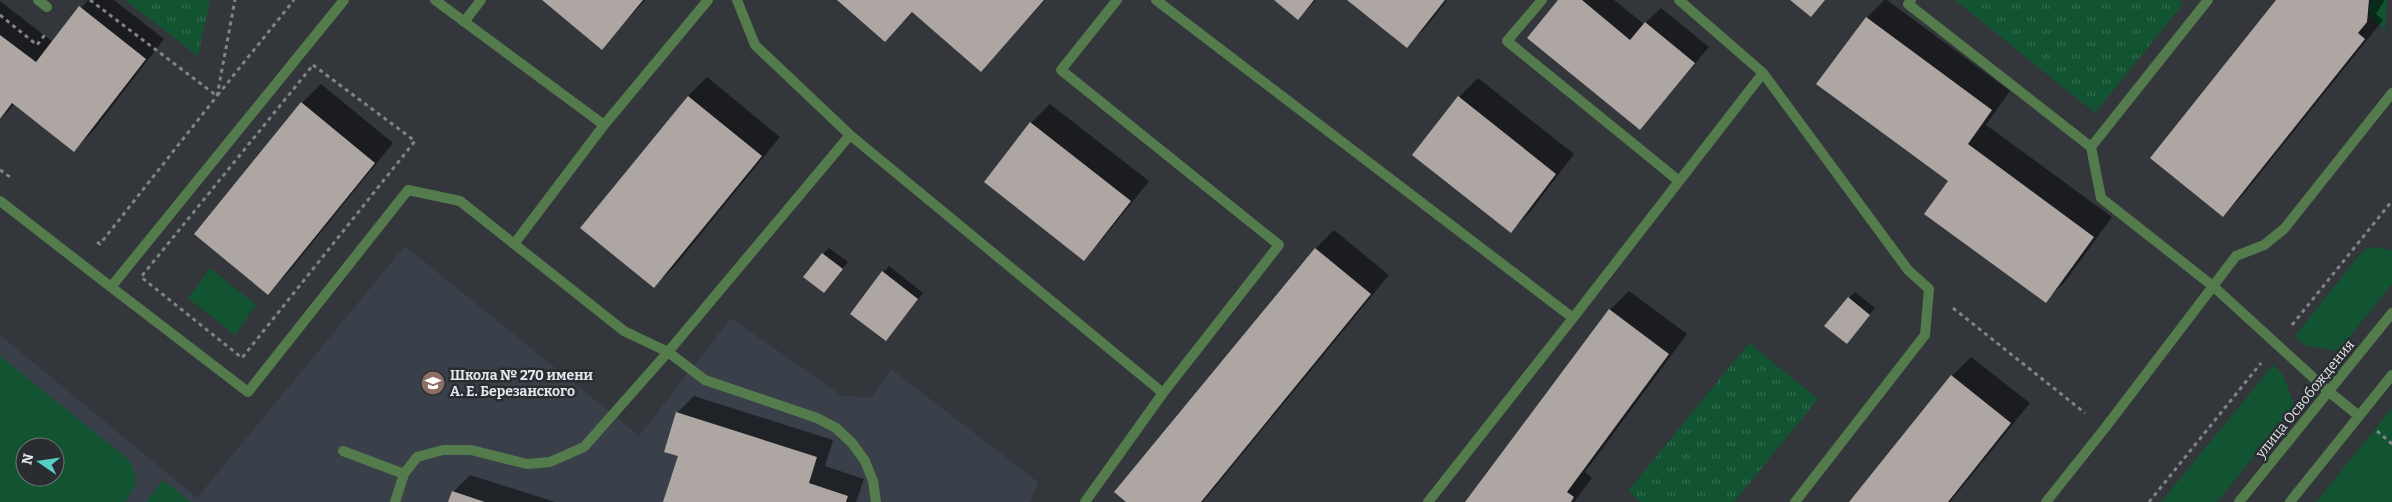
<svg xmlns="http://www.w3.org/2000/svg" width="2392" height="502" font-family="Bitter,serif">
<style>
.built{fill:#3a404a;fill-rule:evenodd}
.grass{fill:#125431;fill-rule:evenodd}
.park{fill:url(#park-tufts)}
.shadow{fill:#0007}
.building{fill:#ada6a2}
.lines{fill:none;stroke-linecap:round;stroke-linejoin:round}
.path{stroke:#808387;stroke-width:3;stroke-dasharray:4 4;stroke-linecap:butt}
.service{stroke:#537b4c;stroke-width:10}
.minor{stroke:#537b4c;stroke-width:10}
.labels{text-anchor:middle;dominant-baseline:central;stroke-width:5;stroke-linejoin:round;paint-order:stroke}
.poi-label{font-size:14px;font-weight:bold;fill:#e3e5e8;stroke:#292c31;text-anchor:start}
.street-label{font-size:14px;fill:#e3e5e8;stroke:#292c31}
</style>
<defs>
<pattern id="park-tufts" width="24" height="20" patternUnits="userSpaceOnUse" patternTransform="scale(1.25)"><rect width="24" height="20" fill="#125431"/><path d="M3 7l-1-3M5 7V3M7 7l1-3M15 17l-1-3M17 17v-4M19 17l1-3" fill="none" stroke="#346c4f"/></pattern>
</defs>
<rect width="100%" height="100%" fill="#33363b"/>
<path class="built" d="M405,246L639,436L731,318L842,396L872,397L891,369L1038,482L1030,502H0V335L197,498ZM25,447H55V477H25Z"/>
<path class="grass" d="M2371,0H2387L2385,30L2369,16Z
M2376,247L2392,251V284L2338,351L2304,345L2295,336L2361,253L2366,249Z
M210,268L256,305L235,335L188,298Z
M0,356L129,460L134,472L136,484L125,502H0ZM25,447H55V477H25Z
M2273,365L2282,373L2295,406L2217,502H2161Z
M2392,408V502H2316Z
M163,480L191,502H146Z"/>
<path class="park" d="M125,0H210L198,56Z
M1955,0H2178L2183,4L2095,113Z
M1749,343L1818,399L1734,502H1641L1628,491Z"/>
<path class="shadow" d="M88,0H114L164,39L93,131L74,150L14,104L0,120V1L53,42Z
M544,0H645L602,48Z
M839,0H1045L981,70L914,11L885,41Z
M1276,0H1316L1298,18Z
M1349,0H1447L1426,27L1407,46Z
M1560,0H1614L1644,24L1661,8L1709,47L1640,129Z
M1884,0H1887L2010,91L1986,125L2112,217L2064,283L2045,301L1949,181L1867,18Z
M2278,0H2385L2376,14L2383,20L2242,196L2223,215Z
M707,77L780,137L673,268L654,286L688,96Z
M1478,78L1574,154L1530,212L1511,231L1459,97Z
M321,84L393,143L287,274L268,293L196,234L302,103Z
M1050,104L1149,181L1102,240L1083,259L985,182L1031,123Z
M1334,230L1389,275L1203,502H1128L1315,249Z
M829,248L848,262L830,285L823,254Z
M889,266L923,293L886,340L883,272Z
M1629,291L1687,334L1585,472L1592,478L1574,502H1467L1610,310Z
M1855,292L1875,308L1852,336L1849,298Z
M1971,357L2030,403L1950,502H1851L1952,376Z
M694,396L833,440L825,466L864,479L856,502H666L680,456L677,413Z
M470,475L555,502H450L453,492Z"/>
<path class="building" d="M542,0H643L602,50Z
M837,0H1044L981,72L912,12L885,42Z
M1274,0H1314L1298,20Z
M1347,0H1445L1407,48Z
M1558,0H1582L1630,40L1645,22L1695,63L1640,130L1527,38Z
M1790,0H1825L1811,17Z
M2276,0H2369L2367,22L2358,33L2365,39L2223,217L2150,158Z
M79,6L146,59L74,152L12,103L0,119V35L36,62Z
M1866,17L1992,110L1968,144L2094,237L2046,303L1924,214L1948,181L1816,84Z
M688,96L762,156L654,288L580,228Z
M1458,96L1556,174L1511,233L1412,155Z
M301,102L375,163L268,295L194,234Z
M1030,122L1131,201L1084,261L984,182Z
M1315,248L1371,294L1201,502H1126L1114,492Z
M822,253L843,269L824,293L803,277Z
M882,271L918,299L886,341L850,314Z
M1848,297L1870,315L1847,344L1824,326Z
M1609,309L1669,354L1567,492L1574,497L1571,502H1465Z
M1951,375L2011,423L1948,502H1849Z
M676,412L817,457L809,483L848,496L846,502H663L678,456L664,452Z
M452,491L485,502H448Z"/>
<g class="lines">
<path class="path" d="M90,0L217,96L294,0
M0,15L37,45L47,32
M313,65L415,141L242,358L141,277Z
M0,170L10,177
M97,242L100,244L217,96L235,0
M1953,308L2085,413
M2292,325L2392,201
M2377,431L2392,444
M2149,502L2261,363"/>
<path class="service" d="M38,0L47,7
M435,0L604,125L708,0
M737,0L755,45L850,135L1163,393L1085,502
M1117,0L1061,70L1279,245L1163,393
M1156,0L1573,318L1428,502
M1542,0L1507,41L1679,181
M1911,0L1908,4L2091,147L2101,198L2214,287L2328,391L2359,416
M464,22L481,0
M1763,73L1908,270L1929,289L1925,335L1795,502
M2091,147L2208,0
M0,201L111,287L344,0
M514,244L604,125
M111,287L248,392L408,190L460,201L624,331L668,352L850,135
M1573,318L1763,73L1679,0
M343,451L404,474
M395,502L404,474L417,457L443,450H471L527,464L550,462L584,447L668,352L705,380L817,418L836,428L852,443L865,461L873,481L876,502
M2046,502L2105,428L2236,256L2264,245L2284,229L2392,93"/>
<path class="minor" d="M2239,502L2392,313
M2290,502L2392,375"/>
</g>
<defs>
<symbol id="school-disc" viewBox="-11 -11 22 22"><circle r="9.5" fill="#8d6e63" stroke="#292c31"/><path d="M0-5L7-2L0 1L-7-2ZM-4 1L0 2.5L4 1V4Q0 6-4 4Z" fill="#fff"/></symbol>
</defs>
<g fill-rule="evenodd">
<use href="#school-disc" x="419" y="369" width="28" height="28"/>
</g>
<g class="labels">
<g class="poi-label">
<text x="450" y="375">Школа № 270 имени<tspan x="450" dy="16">А. Е. Березанского</tspan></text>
</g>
<g class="street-label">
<text transform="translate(2305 399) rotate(-51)">улица Освобождения</text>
</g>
</g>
<g transform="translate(40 462) rotate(283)"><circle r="24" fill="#292c31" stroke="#73767a"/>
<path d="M0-4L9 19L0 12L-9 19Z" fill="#57cec2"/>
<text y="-8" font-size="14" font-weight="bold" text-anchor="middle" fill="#e3e5e8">N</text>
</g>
</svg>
